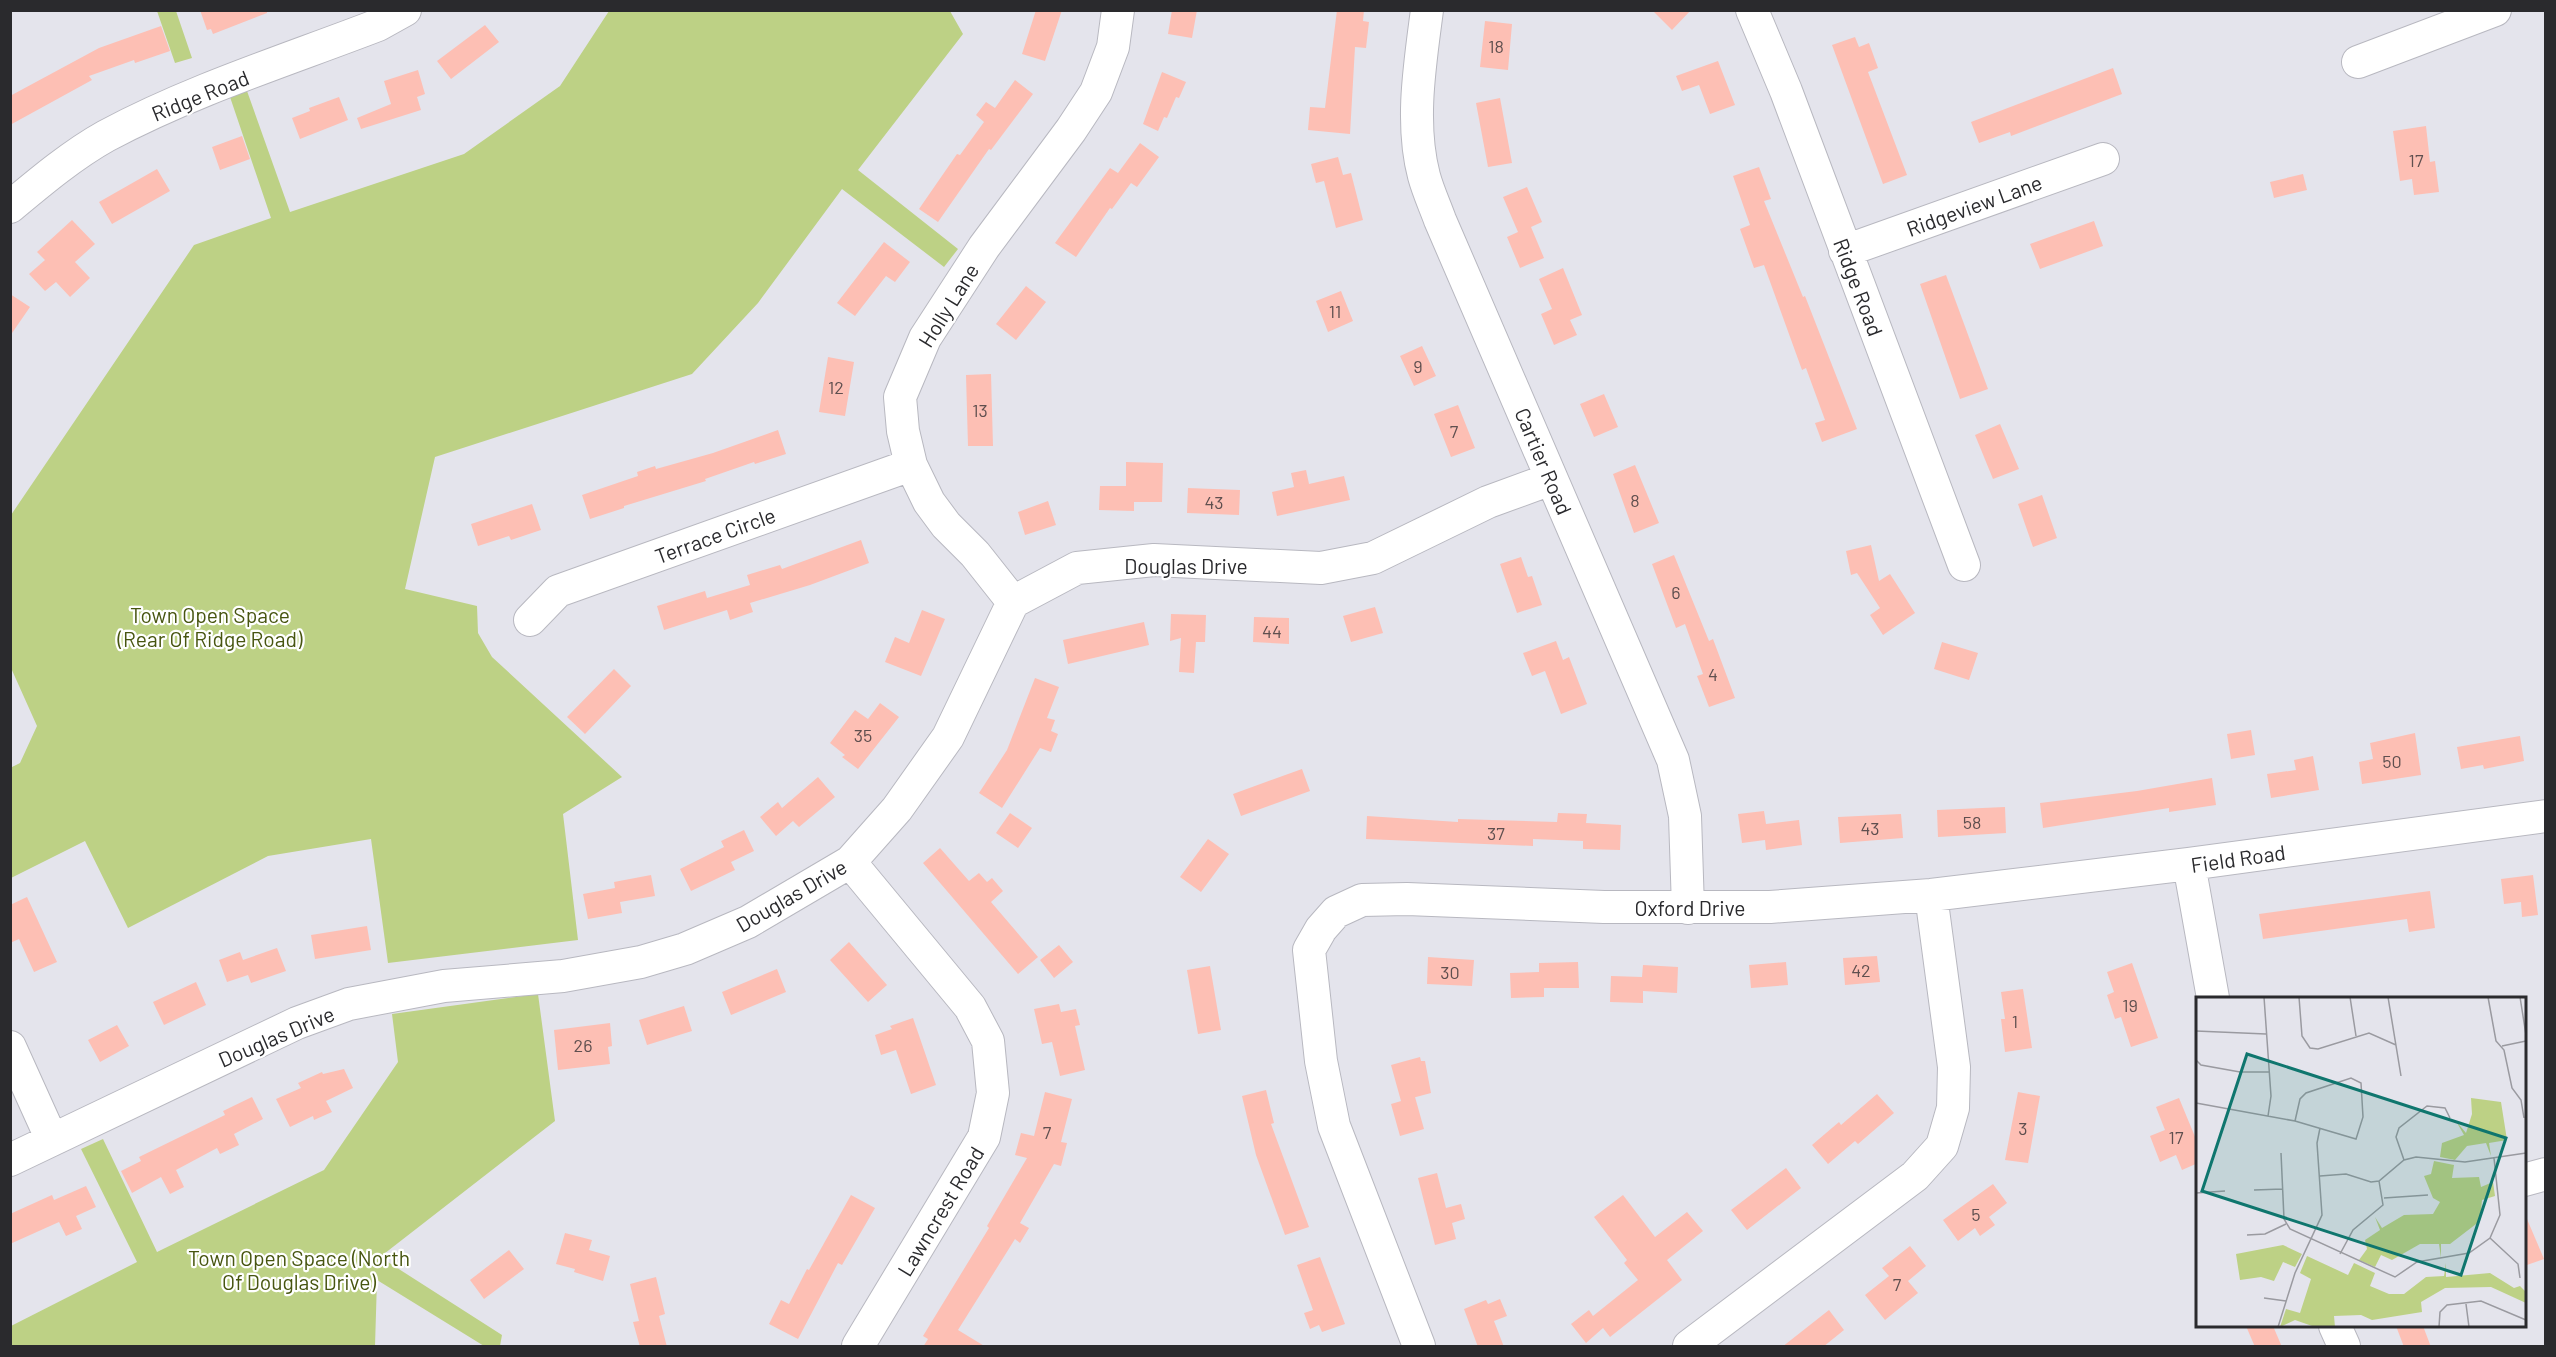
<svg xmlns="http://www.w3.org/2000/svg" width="2556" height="1357" font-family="Barlow,sans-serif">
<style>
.green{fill:#bdd185}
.building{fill:#fdbfb4}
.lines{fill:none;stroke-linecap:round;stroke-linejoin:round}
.minor-casing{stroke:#b8b8c0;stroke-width:34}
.minor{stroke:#fff;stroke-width:32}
.labels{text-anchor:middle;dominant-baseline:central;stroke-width:4.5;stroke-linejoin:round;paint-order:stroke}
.number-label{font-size:18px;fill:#5f4f4f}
.street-label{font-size:21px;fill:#2a2a2d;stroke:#fff}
.park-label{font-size:21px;fill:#475510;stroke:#fff}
.inset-road{fill:none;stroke:#9a9aa0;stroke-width:1.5}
.view{fill:#0f766e;fill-opacity:0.15;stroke:#0f766e;stroke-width:3}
.inset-edge{fill:none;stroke:#2a2a2d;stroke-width:3}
</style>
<rect width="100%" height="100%" fill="#e4e4ec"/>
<path class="green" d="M157,11H176L192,58L175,63Z
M609,11H950L963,34L858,170L958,249L944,267L842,189L758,303L692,374L435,457L405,589L477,606L478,633L492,657L622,777L563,814L578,940L388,963L371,839L268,856L128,928L85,841L11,878L10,768L20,763L37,726L11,668V515L194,245L271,218L230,97L247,91L290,212L464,154L560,86Z
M538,994L555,1121L380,1257L502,1335L500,1346H484L377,1280L375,1346H11V1326L137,1262L81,1149L103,1139L157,1252L324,1170L398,1062L392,1014Z"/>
<path class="building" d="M200,10H267V13L213,34L211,29L207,30Z
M1036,10H1062L1045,61L1022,54Z
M1172,10H1197L1192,38L1168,34Z
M1337,10H1364L1363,21L1369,22L1366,48L1355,47L1350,134L1308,130L1310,107L1325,108Z
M1652,10H1691L1672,30Z
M1485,21L1512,24L1508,70L1480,67Z
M485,25L499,42L451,79L437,61Z
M161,26L170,51L135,63L134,60L89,76L92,80L10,125V96L99,48Z
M1855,37L1859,47L1869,43L1878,68L1868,72L1907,175L1883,184L1832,45Z
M1718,61L1735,105L1710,114L1699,85L1682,91L1676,76Z
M2113,68L2122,94L2011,136L2010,132L1979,143L1971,122Z
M418,70L425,94L417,97L421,110L361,129L357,118L391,104L384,81Z
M1162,72L1186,82L1179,98L1176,97L1167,118L1164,117L1158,131L1143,124Z
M1015,80L1033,94L991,150L989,149L938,222L919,209L957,154L960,155L984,122L976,115L986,102L995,108Z
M339,97L348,120L300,139L292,118L310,111L309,108Z
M1500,98L1512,163L1488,167L1476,103Z
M2426,126L2430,162L2435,161L2439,192L2414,195L2412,179L2400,181L2393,131Z
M242,136L250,159L220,170L212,147Z
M1140,143L1159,157L1137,187L1131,183L1112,209L1110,208L1076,257L1055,243L1110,168L1118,173Z
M1338,157L1343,175L1351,173L1363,220L1336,228L1324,181L1316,183L1311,164Z
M1759,167L1771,199L1764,201L1803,297L1805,296L1857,429L1822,442L1815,423L1825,420L1806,368L1802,370L1764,265L1754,268L1740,229L1750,225L1733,176Z
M157,169L170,191L112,224L99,202Z
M2303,174L2307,190L2274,198L2270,182Z
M1527,187L1542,222L1531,227L1544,258L1520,268L1507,237L1518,232L1503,197Z
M72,220L95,244L75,262L90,278L70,297L56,282L45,291L29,274L45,260L37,252Z
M2094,221L2103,246L2040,269L2030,244Z
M884,242L910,262L895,282L886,276L855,316L837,303Z
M1563,268L1582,315L1570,320L1577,335L1554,345L1541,314L1552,309L1539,279Z
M1946,275L1988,389L1960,399L1920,284Z
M1026,286L1046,302L1016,340L996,324Z
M1341,291L1353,321L1328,332L1316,301Z
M10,294L30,307L10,336Z
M1422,346L1436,376L1414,386L1400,356Z
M828,357L854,362L845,416L819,412Z
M991,374L993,446H968L966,375Z
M1604,394L1618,427L1594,437L1580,404Z
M1458,405L1475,448L1451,457L1434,414Z
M2000,424L2019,469L1993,479L1975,435Z
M778,430L786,454L755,464L754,462L705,479L706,481L624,506V508L590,519L582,495L638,476L637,472L655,466L656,469L713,453Z
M1126,462L1163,463L1162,502H1134V511L1099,510L1100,486H1126Z
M1635,465L1659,523L1634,533L1613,474Z
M1306,470L1309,484L1344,476L1350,500L1277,516L1272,492L1294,487L1291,473Z
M1188,488L1240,490L1239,515L1187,513Z
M2042,495L2057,538L2033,547L2018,504Z
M1048,501L1056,525L1025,535L1018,512Z
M532,504L541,530L511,540L509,536L478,546L471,524Z
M861,540L869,563L810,585L750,603L753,612L730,620L727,610L664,630L657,606L705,591L707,598L750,585L747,575L780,565L782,569Z
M1871,545L1879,581L1890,574L1915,613L1883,635L1870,615L1880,608L1857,573L1851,575L1846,551Z
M1674,555L1709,641L1713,639L1735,698L1709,707L1697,676L1703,674L1685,624L1676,628L1652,564Z
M1521,557L1528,577L1532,576L1542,605L1517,613L1500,564Z
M1375,607L1383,633L1351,642L1343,616Z
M922,610L945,619L921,676L885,662L895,637L909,643Z
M1171,614L1206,615L1205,642H1196L1194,673L1179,672L1181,638L1170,641Z
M1254,617L1289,618V644L1253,642Z
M1144,622L1149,645L1068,664L1063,640Z
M1556,641L1563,660L1569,657L1587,704L1561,714L1545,671L1532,676L1523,653Z
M1942,642L1978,653L1969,680L1934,669Z
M614,669L631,686L585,734L567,717Z
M1035,678L1059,687L1047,718L1055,720L1051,731L1058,734L1051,752L1040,748L1002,808L979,793L1007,750Z
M880,703L899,717L858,769L842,757L845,755L830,743L855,710L868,719Z
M2251,730L2255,755L2231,759L2227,734Z
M2415,733L2421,775L2362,784L2359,762L2373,759L2370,743Z
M2520,736L2524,761L2484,769L2483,765L2461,769L2457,747Z
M2313,756L2319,790L2271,798L2267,774L2296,770L2294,760Z
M1302,769L1310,791L1241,816L1233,794Z
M818,777L835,797L799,827L793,821L776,836L760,817L778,802L782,808Z
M2212,778L2216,805L2169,812V808L2043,828L2040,803L2137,791Z
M2005,807L2006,833L1938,837L1937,810Z
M1764,811L1766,824L1799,820L1802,845L1766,850L1765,840L1742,843L1738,814Z
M1010,813L1032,828L1018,848L996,833Z
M1558,813L1587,814L1586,823L1621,825L1620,850L1583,849V841L1533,839V846L1366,839L1367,816L1458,822V819L1557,822Z
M1901,814L1903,838L1840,843L1838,817Z
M744,830L754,851L731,862L735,870L691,891L680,869L724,847L721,841Z
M1208,839L1229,854L1201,892L1180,877Z
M940,848L969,881L979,873L987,882L992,878L1003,891L991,902L1038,957L1018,974L923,863Z
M651,875L655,896L620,902L622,913L588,919L583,894L615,888L614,882Z
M2533,875L2538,915L2522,917L2521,902L2504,904L2501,879Z
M2430,891L2435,928L2409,932L2407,919L2263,939L2259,914Z
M27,897L57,962L34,972L19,939L10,943V905Z
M367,926L371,950L315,959L311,935Z
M849,942L887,985L868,1002L830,960Z
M1059,945L1073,962L1054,978L1040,960Z
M277,948L286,971L251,983L248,975L227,982L219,960L240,952L243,960Z
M1877,956L1880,982L1845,985L1843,958Z
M1428,957L1474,960L1472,986L1427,984Z
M1578,962L1579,988H1544V997L1511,998L1510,973L1539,972V963Z
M1786,962L1788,985L1751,988L1749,965Z
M2132,963L2158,1038L2131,1047L2121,1017L2115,1019L2107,995L2114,992L2107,972Z
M1643,965L1678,967L1677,993L1643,991V1003L1610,1002L1611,976L1642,977Z
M1210,966L1221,1030L1198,1034L1187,970Z
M777,969L786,992L731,1015L722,992Z
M196,982L206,1005L164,1025L153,1002Z
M2023,989L2032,1048L2005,1052L2001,1019H2005L2001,992Z
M1059,1004L1061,1012L1076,1009L1080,1025L1075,1026L1085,1070L1060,1076L1052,1042L1042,1044L1034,1009Z
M684,1006L692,1031L647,1045L639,1020Z
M913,1018L936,1085L911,1094L896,1050L881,1055L875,1035L892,1029L890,1026Z
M610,1023L612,1046L608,1047L610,1064L558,1070L554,1030Z
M117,1025L129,1046L100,1062L88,1040Z
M1420,1057L1421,1061H1425L1431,1093L1401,1101L1391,1065Z
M344,1069L353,1088L326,1101L332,1112L314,1120L313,1116L290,1127L276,1099L301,1088L298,1083L322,1072L323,1074Z
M1266,1090L1274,1123L1271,1124L1309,1227L1285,1235L1256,1155L1242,1096Z
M1045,1092L1072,1099L1061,1142L1067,1143L1061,1166L1054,1164L1020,1223L1029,1228L1020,1243L1015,1239L958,1330L986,1347H923L928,1339L923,1336L989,1228L987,1226L1027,1158L1015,1155L1021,1133L1034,1136Z
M2018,1092L2040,1096L2028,1163L2005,1160Z
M1877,1094L1894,1113L1858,1144L1855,1141L1828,1164L1812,1145L1839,1122L1841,1125Z
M252,1097L263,1119L234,1134L239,1145L220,1154L217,1148L176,1170L184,1187L170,1194L161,1177L132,1193L121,1171L141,1161L139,1157L225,1115L223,1111Z
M1415,1097L1424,1129L1400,1136L1391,1104Z
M2179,1098L2198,1144V1163L2182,1170L2176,1155L2160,1162L2150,1136L2165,1130L2156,1107Z
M1786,1168L1801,1188L1747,1230L1731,1210Z
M1437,1173L1446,1208L1461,1204L1465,1219L1452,1223L1456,1239L1435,1245L1418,1178Z
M1993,1184L2007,1203L1989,1217L1995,1225L1980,1236L1975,1228L1958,1241L1943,1220Z
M86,1186L96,1207L76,1216L82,1229L66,1236L59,1222L10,1244V1214L52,1195L54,1200Z
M851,1195L875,1208L842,1265L838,1263L798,1339L769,1324L781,1300L789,1304L807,1269L809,1270Z
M1623,1195L1655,1237L1687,1212L1703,1231L1667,1260L1682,1280L1610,1337L1603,1328L1586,1343L1571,1324L1589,1310L1593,1316L1638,1280L1624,1263L1627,1260L1594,1217Z
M2524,1212L2544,1259L2524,1266Z
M565,1233L592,1240L589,1250L610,1256L603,1281L574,1272L575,1269L556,1264Z
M1910,1246L1926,1266L1908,1281L1918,1293L1885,1320L1865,1295L1889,1276L1882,1268Z
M509,1250L524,1269L484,1299L470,1280Z
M1320,1257L1345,1324L1322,1332L1319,1325L1310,1329L1304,1313L1313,1310L1297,1265Z
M656,1277L665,1314L659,1316L667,1347H640L633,1322L639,1321L630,1284Z
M1500,1299L1507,1316L1494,1321L1504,1347H1478L1464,1309L1486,1300L1488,1304Z
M1829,1310L1844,1330L1823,1347H1782Z
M2246,1326H2273L2282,1347H2255Z
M2396,1326H2423L2431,1347H2404Z"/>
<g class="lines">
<defs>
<path id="minor" d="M1427,10C1420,64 1410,123 1424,176C1428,191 1435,206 1440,220L1673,760L1685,816L1688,908
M1752,10L1786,91L1964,565
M2358,62L2495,10
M10,207C40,182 72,155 106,136C192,90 287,60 378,25L405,10
M1845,251L2103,159
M1013,602L975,554L946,525L929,502L911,465L903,431L900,397L925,338L984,247L1071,130L1096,92L1113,47L1118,10
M530,620L558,591L911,465
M850,862L970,1007L988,1041L993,1093L984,1137L858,1346
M2189,864L2213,998
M10,1047L52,1140
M10,1160L297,1023L349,1004L444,986L563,976L641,962L685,949L748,922L850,862L897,809L948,737L1013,602L1077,568L1154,560L1321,568L1373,558L1488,502L1551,479
M2524,1180L2546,1174
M2335,1326L2344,1346
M1419,1346L1334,1126L1321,1061L1309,950L1321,929L1336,912L1362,900L1407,899L1604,907H1770L1931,895L2189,864L2546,816
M1689,1346L1915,1176L1942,1146L1953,1108L1954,1067L1931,895"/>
</defs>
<use href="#minor" class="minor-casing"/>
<use href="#minor" class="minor"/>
</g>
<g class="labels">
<g class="number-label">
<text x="1496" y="46">18</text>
<text x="2416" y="160">17</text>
<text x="1335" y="311">11</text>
<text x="1418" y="366">9</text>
<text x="836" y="387">12</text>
<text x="980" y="410">13</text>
<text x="1454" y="431">7</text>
<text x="1635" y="500">8</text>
<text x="1214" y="502">43</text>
<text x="1676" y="592">6</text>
<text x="1272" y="631">44</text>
<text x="1713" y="674">4</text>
<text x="863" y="735">35</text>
<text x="2392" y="761">50</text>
<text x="1972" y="822">58</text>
<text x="1870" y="828">43</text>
<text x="1496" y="833">37</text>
<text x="1861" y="970">42</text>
<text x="1450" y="972">30</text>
<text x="2130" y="1005">19</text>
<text x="2015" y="1021">1</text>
<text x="583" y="1045">26</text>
<text x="2023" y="1128">3</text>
<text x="1047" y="1132">7</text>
<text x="2176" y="1137">17</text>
<text x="1976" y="1214">5</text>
<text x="1897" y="1284">7</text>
</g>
<g class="street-label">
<text transform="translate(200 95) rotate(-22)">Ridge Road</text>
<text transform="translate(1974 205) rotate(-20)">Ridgeview Lane</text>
<text transform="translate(1859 287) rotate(69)">Ridge Road</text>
<text transform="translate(948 305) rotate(-58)">Holly Lane</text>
<text transform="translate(1544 461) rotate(67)">Cartier Road</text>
<text transform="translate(715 535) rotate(-20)">Terrace Circle</text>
<text x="1186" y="565">Douglas Drive</text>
<text transform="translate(2238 858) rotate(-8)">Field Road</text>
<text transform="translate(791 895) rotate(-30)">Douglas Drive</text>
<text x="1690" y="907">Oxford Drive</text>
<text transform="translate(276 1036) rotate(-23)">Douglas Drive</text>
<text transform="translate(940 1211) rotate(-59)">Lawncrest Road</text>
</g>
<g class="park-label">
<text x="210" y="614">Town Open Space<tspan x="210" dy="24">(Rear Of Ridge Road)</tspan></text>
<text x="299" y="1257">Town Open Space (North<tspan x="299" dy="24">Of Douglas Drive)</tspan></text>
</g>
</g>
<g transform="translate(2196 997)">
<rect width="330" height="330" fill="#e4e4ec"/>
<path d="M275,101L305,105L311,143L293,146L295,159L290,146L271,149L259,163L244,160L246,146L268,138L260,124L270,136L276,117ZM238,164L258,168L256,181L283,180L285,190L297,185L299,199L286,203L284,224L254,247H245V261L243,247H224L196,263L185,258L179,270L163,263L171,252L169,243L184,233L179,220L186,231L208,218L237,217L244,205L237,201L228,179L235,177ZM87,248L106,257L99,270L87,265L78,284L65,280L44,283L40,257ZM111,259L152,278L158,266L179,276L174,289L193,297H208L230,280L248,279L250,266V280L294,276L318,291L324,289L330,295V306L295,290L249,291L225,305L226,315L176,323L165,318L138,319L139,330H119L99,323L84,330L90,312L104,316L115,282L104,276Z" fill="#bdd185"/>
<path class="inset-road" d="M68,0L75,99L72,119M103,0L106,39L114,51L122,52L173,36L200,48M154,0L160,39M192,0L205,79M292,0L300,44L308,53L316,91L325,103L328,121M324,0L330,38M0,34L70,37M306,49L330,44M0,63L5,68L44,75H73M0,106L99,124L160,142L167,120L165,86L155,81L110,96L104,102L99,124M85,156L88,222L94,232L199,280L221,265L273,256L294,241L304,218L298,161M208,163L200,140L203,131L231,109L249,111L254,121M124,179L150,177L175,185L183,184L208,163L220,160L269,165L330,156M58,193L87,192M0,196L29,194M188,201L232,198M51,238L69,237L90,227M294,241L322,267L324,281M144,257L157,233L187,208L183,184M68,301L90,304M270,307L273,330M82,330L99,276L126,218L121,146L124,131M243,330L244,315L251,308L285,304L330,323"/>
<path class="view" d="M51,57L310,141L265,278L6,194Z"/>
<rect width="330" height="330" class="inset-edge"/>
</g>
<rect width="2556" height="1357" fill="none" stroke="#2a2a2d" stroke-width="24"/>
</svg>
